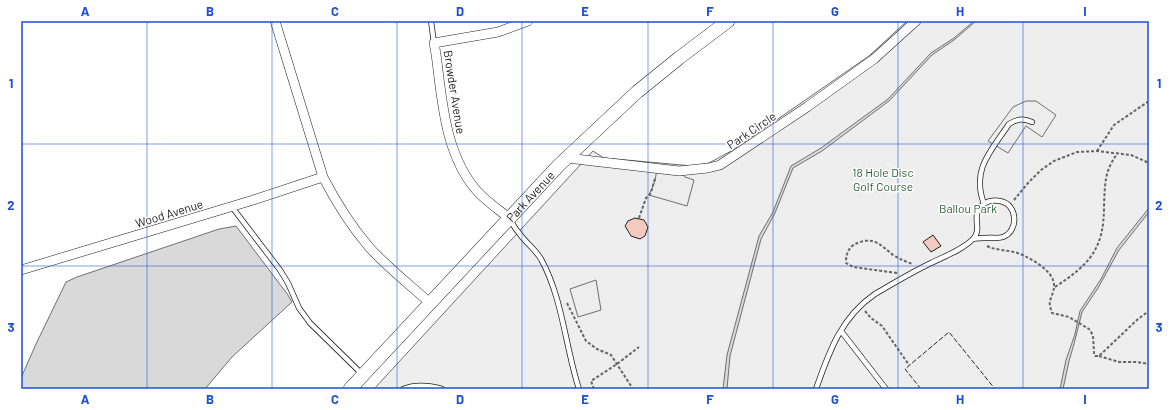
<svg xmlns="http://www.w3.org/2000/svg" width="1170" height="410" font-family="Barlow,sans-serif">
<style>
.green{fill:#eee;stroke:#6f6f6f}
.parking{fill:#ededed;stroke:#6f6f6f}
.water{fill:#d9d9d9;stroke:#6f6f6f}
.building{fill:#f3c9c0;stroke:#222}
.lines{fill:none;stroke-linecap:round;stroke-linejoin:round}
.service-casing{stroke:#222;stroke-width:6}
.minor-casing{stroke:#222;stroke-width:10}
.secondary-casing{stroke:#222;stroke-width:14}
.path{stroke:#646464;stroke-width:2;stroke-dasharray:3 2;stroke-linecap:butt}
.service{stroke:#fff;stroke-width:4.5}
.minor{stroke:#fff;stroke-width:9}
.secondary{stroke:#fff;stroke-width:13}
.fence{stroke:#222;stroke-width:1;stroke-dasharray:5 2;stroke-linecap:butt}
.grid{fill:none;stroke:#1d4ed8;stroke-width:1;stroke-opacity:0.55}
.labels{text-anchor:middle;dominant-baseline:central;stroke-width:3;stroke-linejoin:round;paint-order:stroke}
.street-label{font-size:12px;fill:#222;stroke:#fff}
.park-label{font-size:12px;fill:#2f5e38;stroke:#fff}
.neatline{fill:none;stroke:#1d4ed8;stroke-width:1.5}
.grid-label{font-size:13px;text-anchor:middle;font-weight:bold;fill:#1d4ed8}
</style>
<rect width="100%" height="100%" fill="#fff"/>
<path class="green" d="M907,21H1149V389H374L593,151L604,158L693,166L709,163L733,150L869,56Z"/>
<path class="parking" d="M1026,101H1036L1056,115L1042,137L1026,126L1008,153L988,141L1013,107Z
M657,168L679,171L685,177L694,180L687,206L649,195L655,181Z
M596,280L601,310L578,317L570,289Z"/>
<path class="water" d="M974,21H976L954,40L932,55L889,101L822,151L793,168L775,213L761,239L730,356L727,389H723L727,355L759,236L773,212L791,166L821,148L888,99L931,53L954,38Z
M1149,208V212L1119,250L1098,288L1082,312L1074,344L1069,361L1063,389H1060L1066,360L1075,334L1080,311L1101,279L1117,248Z
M236,226L288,295L292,302L232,357L205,389H21V378L36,344L66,282L77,277L219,229Z"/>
<path class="building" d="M635,218L644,220L648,227L645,236L640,239L631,236L625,226L628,221Z
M933,235L941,246L931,252L923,242Z"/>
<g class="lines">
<defs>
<path id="service" d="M431,21L434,43
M984,204C971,169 991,151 1009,124C1017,119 1023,118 1032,122
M232,207L280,270L288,283L299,308L310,323L362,374
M510,220C513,224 515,229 519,233C525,242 535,249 541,259C563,299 565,346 579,389
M841,331L886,389
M403,389C416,384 428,385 442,389
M816,389C829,352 841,317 875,294C894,283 912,272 931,263C945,256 962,250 973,239C984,228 968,215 985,203C990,200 995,200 1000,201C1018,204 1019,231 1003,237C998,239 991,237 985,238C981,238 977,238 973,239"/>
<path id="minor" d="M275,21L323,177C336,202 351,226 369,247C387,267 410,285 430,303
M567,158L679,171L708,168L720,165L807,107L874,59L916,21
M509,218C499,210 486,201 477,191C448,158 443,111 438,70C437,61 436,52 434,43L498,32L528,21
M21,270L250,201L323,177"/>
<g id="secondary">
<path id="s1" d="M350,389L559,165L637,92L679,58L728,21"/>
</g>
</defs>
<use href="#service" class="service-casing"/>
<use href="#minor" class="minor-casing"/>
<use href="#secondary" class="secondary-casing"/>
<path class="path" d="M1097,151L1114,125L1149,101
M1014,200L1028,183L1041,170L1054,161L1077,152L1097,151L1131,155L1149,163
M639,218L646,198L651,193L655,178
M987,246C995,250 1005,250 1014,252C1026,255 1049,268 1053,280C1056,288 1052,294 1050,301C1049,305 1051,309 1052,313L1069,317L1089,329L1091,332L1093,336L1094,353L1095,356H1099L1138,319L1149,311
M897,273L853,267L846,263C846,256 847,251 852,246C855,244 857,243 860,242C875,237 883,247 893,255C900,259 906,262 913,264
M1055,287C1090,264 1104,249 1104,206C1105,185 1104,172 1117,154
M567,303L586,341L597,349L611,355L633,389
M865,311L871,318L882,326L909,365
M1099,356L1119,362H1136L1149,364
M594,389L591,381L617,364L639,347"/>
<use href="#service" class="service"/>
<use href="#minor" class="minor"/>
<use href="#secondary" class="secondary"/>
<path class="fence" d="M921,389L905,369L949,332L995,389"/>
</g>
<path class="grid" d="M147,21V389M272,21V389M397,21V389M522,21V389M648,21V389M773,21V389M898,21V389M1023,21V389M21,144H1149M21,266H1149"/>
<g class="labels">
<g class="street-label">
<text transform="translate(455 92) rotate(81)">Browder Avenue</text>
<text transform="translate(751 130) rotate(-34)">Park Circle</text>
<text stroke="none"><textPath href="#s1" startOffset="264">Park Avenue</textPath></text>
<text transform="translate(169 213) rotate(-17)">Wood Avenue</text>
</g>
<g class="park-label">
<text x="883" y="172">18 Hole Disc<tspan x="883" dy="14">Golf Course</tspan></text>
<text x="968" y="208">Ballou Park</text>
</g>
</g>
<rect width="1170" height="410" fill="none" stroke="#ffffff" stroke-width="44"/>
<rect x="22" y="22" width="1126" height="366" class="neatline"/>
<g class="grid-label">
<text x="85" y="16">A</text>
<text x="210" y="16">B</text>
<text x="335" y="16">C</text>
<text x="460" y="16">D</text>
<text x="585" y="16">E</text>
<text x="710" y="16">F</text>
<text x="835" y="16">G</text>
<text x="960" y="16">H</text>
<text x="1085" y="16">I</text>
<text x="11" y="88">1</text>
<text x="1159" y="88">1</text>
<text x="11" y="210">2</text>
<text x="1159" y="210">2</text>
<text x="11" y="332">3</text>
<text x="1159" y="332">3</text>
<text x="85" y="404">A</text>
<text x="210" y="404">B</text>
<text x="335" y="404">C</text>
<text x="460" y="404">D</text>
<text x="585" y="404">E</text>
<text x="710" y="404">F</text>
<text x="835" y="404">G</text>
<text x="960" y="404">H</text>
<text x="1085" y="404">I</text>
</g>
</svg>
